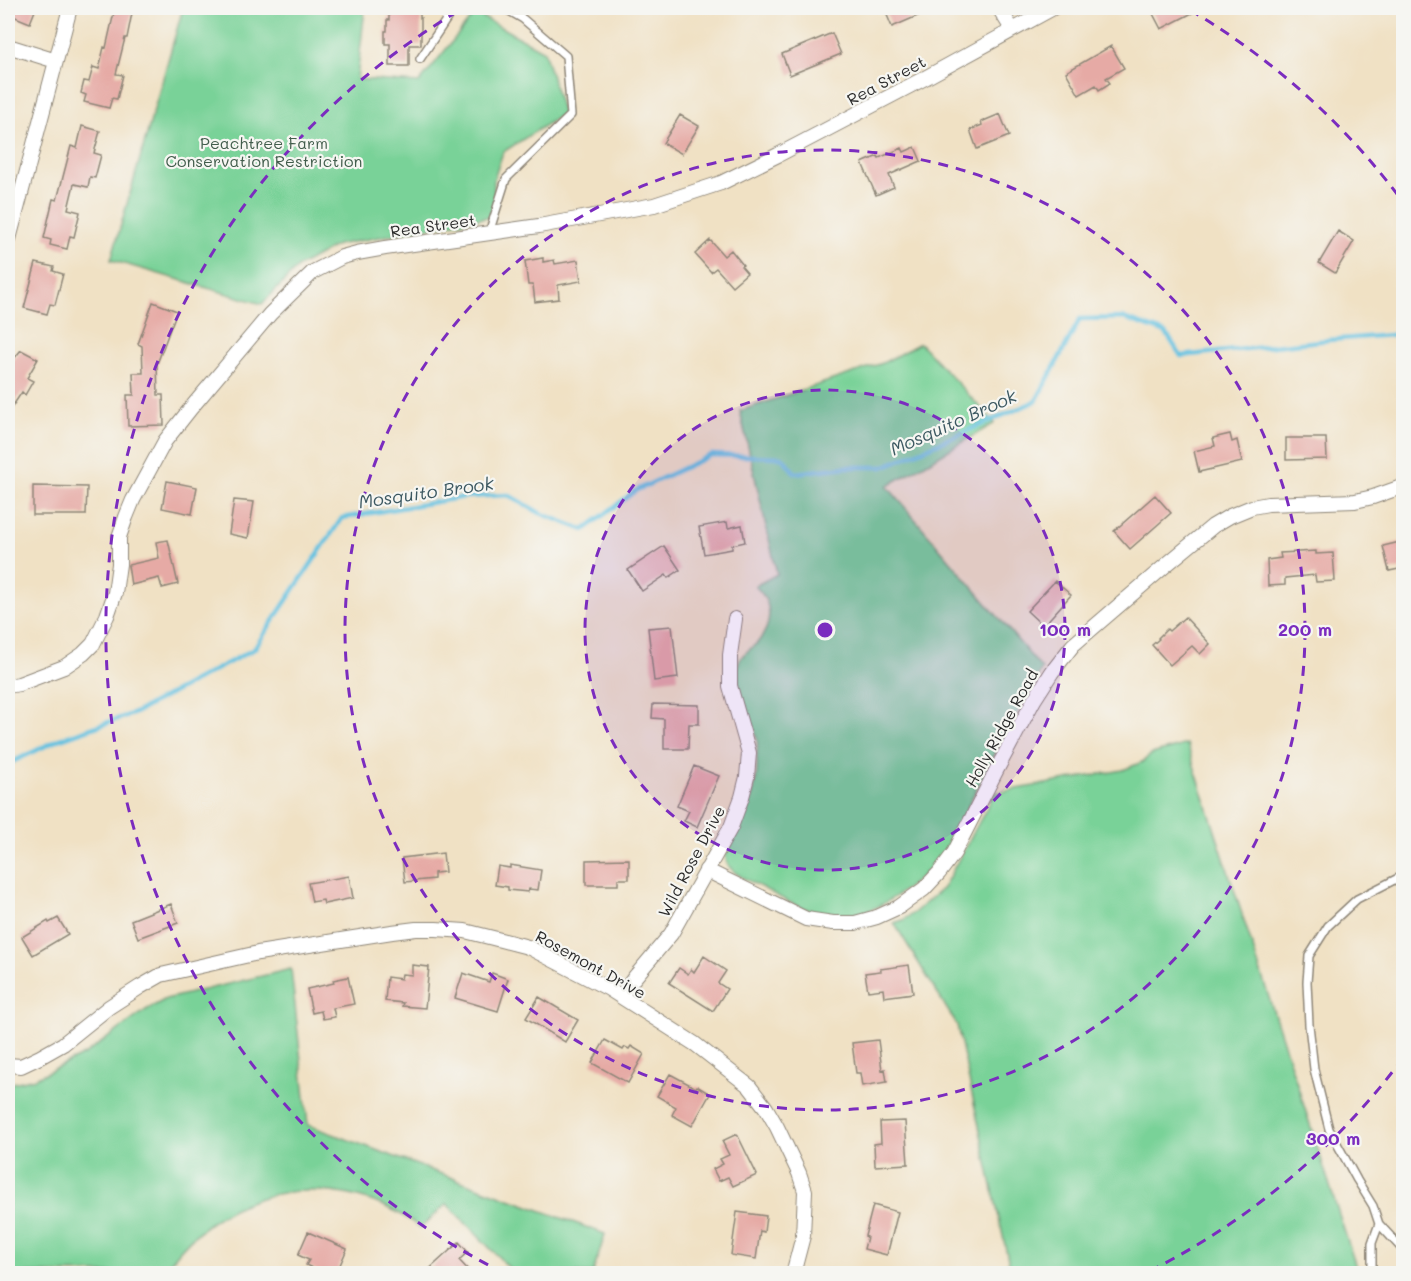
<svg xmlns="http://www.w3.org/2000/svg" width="1411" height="1281" font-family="Mali,sans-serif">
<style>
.green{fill:#79d298;stroke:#527e62;stroke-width:1.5}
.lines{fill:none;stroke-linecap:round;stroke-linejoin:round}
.stream{stroke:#62c1e0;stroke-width:4.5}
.building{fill:#e6aaa5}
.service-casing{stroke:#8e8678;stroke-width:10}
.minor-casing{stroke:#8e8678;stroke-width:16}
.service{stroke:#fff;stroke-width:7}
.minor{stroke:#fff;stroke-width:14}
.ring{fill:none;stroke:#7b2cbf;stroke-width:3;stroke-dasharray:10 8}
.labels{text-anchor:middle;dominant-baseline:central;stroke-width:4.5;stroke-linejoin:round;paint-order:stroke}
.street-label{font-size:16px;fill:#2b2b2b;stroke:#f6f6f2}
.park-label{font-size:16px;fill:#425d4c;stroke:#f6f6f2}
.water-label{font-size:18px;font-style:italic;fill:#3c5861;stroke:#f6f6f2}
.centre{fill:#7b2cbf;stroke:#f6f6f2;stroke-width:3}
.ring-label{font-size:18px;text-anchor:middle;font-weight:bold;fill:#7b2cbf;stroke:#f6f6f2;stroke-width:4.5;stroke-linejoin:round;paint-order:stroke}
</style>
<rect width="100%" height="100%" fill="#f6f6f2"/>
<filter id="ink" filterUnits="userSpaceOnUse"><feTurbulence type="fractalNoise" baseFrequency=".0167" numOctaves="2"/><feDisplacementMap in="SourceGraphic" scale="12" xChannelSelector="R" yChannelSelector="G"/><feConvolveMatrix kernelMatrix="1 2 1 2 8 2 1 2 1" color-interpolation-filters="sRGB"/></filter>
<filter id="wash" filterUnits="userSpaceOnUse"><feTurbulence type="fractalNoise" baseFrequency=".008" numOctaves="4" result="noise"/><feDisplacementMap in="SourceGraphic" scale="24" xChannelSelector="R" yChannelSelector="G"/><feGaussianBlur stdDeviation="1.35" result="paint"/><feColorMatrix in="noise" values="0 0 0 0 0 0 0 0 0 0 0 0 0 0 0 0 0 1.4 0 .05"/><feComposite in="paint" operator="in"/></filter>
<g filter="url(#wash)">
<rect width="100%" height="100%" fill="#f0e1c4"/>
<path class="green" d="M183,8H365L357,79L419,83L475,13L544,51L563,114L503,152L494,179V216L337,245L298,267L262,304L111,260Z
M920,343L995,423L887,486L1042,669C1021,706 1001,743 981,780C969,803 959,827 946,849C930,874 885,909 856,914C845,916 834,914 824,913C801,910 781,898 761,887C751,882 729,873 726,860C723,847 741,823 747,810C754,794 758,776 757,758C757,752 758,745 757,739C752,717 734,689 738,665C740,654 751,650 758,642C773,624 773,602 755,586L777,574L740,411L883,363Z
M1187,744L1358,1273H1011L957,1025L894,923L903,920L915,912L943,888L995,793L1123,770L1142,762L1152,754Z
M291,969L308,1125L605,1234L593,1273H514L447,1204L420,1228C400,1211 376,1201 350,1195C274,1179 205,1209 163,1273H8V1084L35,1078L84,1055L146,1010L166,999Z"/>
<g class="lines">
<path class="stream" d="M8,764L60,739L135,713L254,649L342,518L465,497L508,495L540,513L584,530L635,491L711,455L782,457L795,473L846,467H883L1036,401L1080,319L1124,318L1166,333L1181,356L1329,340L1404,334"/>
</g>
<g id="blocks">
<path class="building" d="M8,8H36L30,23L8,14Z
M115,8H133L127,38H125L116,74L123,75L117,99L112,98L109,108L84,102L86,95L81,93L84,81L89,82L93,67L99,69L104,47L106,48Z
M394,8H420V18H421V45H409V66H390V44H385V31H387V20H389V10H394Z
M884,8H936L892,27Z
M1150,8H1202L1161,29Z
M832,33L841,54L790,75L782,54Z
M1111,46L1124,68L1106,78L1110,83L1099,90L1096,85L1079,95L1066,72Z
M1000,114L1009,136L977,149L970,130L982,125L981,122Z
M680,115L699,126L682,154L663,143Z
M82,126L100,131L94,153L101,155L95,178L90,177L88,187L74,184L68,209L80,212L74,237L70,236L67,249L50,245L51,240L44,238L53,199L57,200L71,146L77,148Z
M915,147L921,161L889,175L894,187L876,195L862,163L878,156L879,158L902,148L904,152Z
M1338,231L1354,241L1335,273L1319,263Z
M710,240L724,256L731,250L743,265L741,266L747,273L732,286L716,268L711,272L695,254Z
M543,258V262L554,260L555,264L578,260L581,281L558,285L559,299L535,302L533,285H528L525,261Z
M36,263L54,267L53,271L63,274L55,305L50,304L47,314L24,308Z
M153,302L177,311L157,364L158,395H163L164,425L128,426L127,395H134L133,373H143L142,346L138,344Z
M21,350L38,359L27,378L33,381L25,395L22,392L8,413V371L13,360Z
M1230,434L1232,442L1237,440L1242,462L1199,472L1194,451L1215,446L1213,438Z
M1286,438H1326L1327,459L1286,460Z
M167,481L197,487L192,514L162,508Z
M33,486L87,487L86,515H33Z
M1155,495L1171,513L1130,549L1114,531Z
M234,500L254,502L248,538L229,534Z
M727,522L728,528L742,525L745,542L732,545V549L704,554L699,527Z
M168,540L178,584L162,588L159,578L131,585L128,565L159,558L156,542Z
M1404,541V568L1389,571L1383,546Z
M664,546L680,570L668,578L666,575L642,591L628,570Z
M1316,551V554L1333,553L1335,581L1316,582L1315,575L1285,578V585L1268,586L1267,560L1281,558L1280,553Z
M1055,581L1071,595L1043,626L1027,611Z
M1185,617L1210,644L1200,654L1192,646L1170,665L1152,645L1159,639L1158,638L1167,629L1169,631Z
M672,626L678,678L654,681L648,628Z
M653,704L699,705V724H689L688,749H664V719L652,718Z
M694,766L719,776L697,827L684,821L689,811L677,806Z
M443,853L445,872L434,873V879L405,882L402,858Z
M629,859V879H618V885H586V860Z
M510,865L541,870L538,890L529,889L528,892L508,890V887L495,885L498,866L510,868Z
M349,876L353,898L324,904L323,900L312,902L308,883Z
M171,904L178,923L138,938L131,920Z
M58,918L68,934L33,955L22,937L48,921L49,923Z
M704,956L726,971L718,983L727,989L713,1011L669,983L679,968L688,974L691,969L694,972Z
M412,965L429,967L425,1008L402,1006L403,1003L385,1001L387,977L401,979L402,974L412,975Z
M909,965L913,993L884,997L883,989L868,991L865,973L881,971L880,969Z
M463,973L489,982L492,973L508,979L498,1011L455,998Z
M348,977L354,1004L333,1008L335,1017L323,1019L321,1011L312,1013L307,989L334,983L333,980Z
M539,997L578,1020L565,1042L526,1018Z
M605,1040L623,1050L625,1047L629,1049L631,1046L644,1054L628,1083L592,1063Z
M878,1040L882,1070L885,1069L887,1082L862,1086L860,1073H856L852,1043Z
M670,1074L696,1088L697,1086L710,1094L692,1126L672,1115L676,1107L657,1096Z
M905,1121L908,1164L875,1166L874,1144L881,1143L880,1122Z
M737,1134L757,1175L733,1186L728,1177L719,1181L713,1169L723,1164L720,1159L729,1155L722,1141Z
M873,1205L898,1212L887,1255L864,1249L867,1237L865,1236Z
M737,1212L766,1216L764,1232L760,1231L756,1259L731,1255Z
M308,1232L347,1249L336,1274H315L316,1270L306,1265L309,1260L298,1255Z
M459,1242L468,1252L459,1260L472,1274H424Z"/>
</g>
</g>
<g filter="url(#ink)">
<use href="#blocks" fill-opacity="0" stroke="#8e8678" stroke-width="1.5"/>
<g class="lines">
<defs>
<path id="service" d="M420,59L454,8
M489,233L506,179L571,115L566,56L523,19L504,8
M1404,875L1357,899L1328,926L1309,956L1307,982L1309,1025L1314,1069L1329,1129L1357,1180L1373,1206L1379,1224L1404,1251
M1372,1274V1243L1379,1224"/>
<path id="minor" d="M999,8L1012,29
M8,46L56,61
M8,243L70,8
M8,686L19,684L64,667L83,654L93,644L107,616L115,593L119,564V537L126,517L133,500L165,441L191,408L270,314L313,272L342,257L357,253L385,248L539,226L654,205L721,183L778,155L925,78L1053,8
M706,870L806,919L833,923H855L877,917L899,907L924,889L939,873L954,853L997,769L1034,700L1052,672L1073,645L1166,565L1213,526L1230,516L1252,507L1268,504L1355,501L1373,497L1404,486
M621,996L634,978L671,934L731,827L742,797L747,777L749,753L730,686V655L735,619
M8,1065L21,1066L40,1057L63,1044L109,1007L140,987L161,975L258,953L392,932L416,929H436L465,931L493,938L528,947L609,989L695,1044L749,1086L766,1108L777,1127L799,1173L805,1191L803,1236L793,1274"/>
</defs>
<use href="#service" class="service-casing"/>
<use href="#minor" class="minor-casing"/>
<use href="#service" class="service"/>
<use href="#minor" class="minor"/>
</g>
</g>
<circle cx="825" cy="630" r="240" fill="#7b2cbf" fill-opacity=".12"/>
<g class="ring">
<circle cx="825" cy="630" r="240"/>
<circle cx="825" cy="630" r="480"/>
<path d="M1403 1058A719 719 0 0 1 1146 1273M504 1273A719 719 0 0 1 460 10M1190 10A719 719 0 0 1 1403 202"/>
</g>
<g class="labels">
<g class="street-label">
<text transform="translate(886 80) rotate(-28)">Rea Street</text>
<text transform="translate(433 225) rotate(-8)">Rea Street</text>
<text transform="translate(1001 728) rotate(-61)">Holly Ridge Road</text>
<text transform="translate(691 861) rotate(-62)">Wild Rose Drive</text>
<text transform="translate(591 964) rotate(29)">Rosemont Drive</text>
</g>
<g class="park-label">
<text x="264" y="142">Peachtree Farm<tspan x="264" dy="18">Conservation Restriction</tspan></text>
</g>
<g class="water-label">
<text transform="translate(953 422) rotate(-24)">Mosquito Brook</text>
<text transform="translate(426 492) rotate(-8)">Mosquito Brook</text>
</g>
</g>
<circle cx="825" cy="630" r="9" class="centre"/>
<g class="ring-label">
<text x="1065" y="636">100 m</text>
<text x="1305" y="636">200 m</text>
<text x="1333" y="1145">300 m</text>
</g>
<rect width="1411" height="1281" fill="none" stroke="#f6f6f2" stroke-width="30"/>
</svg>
